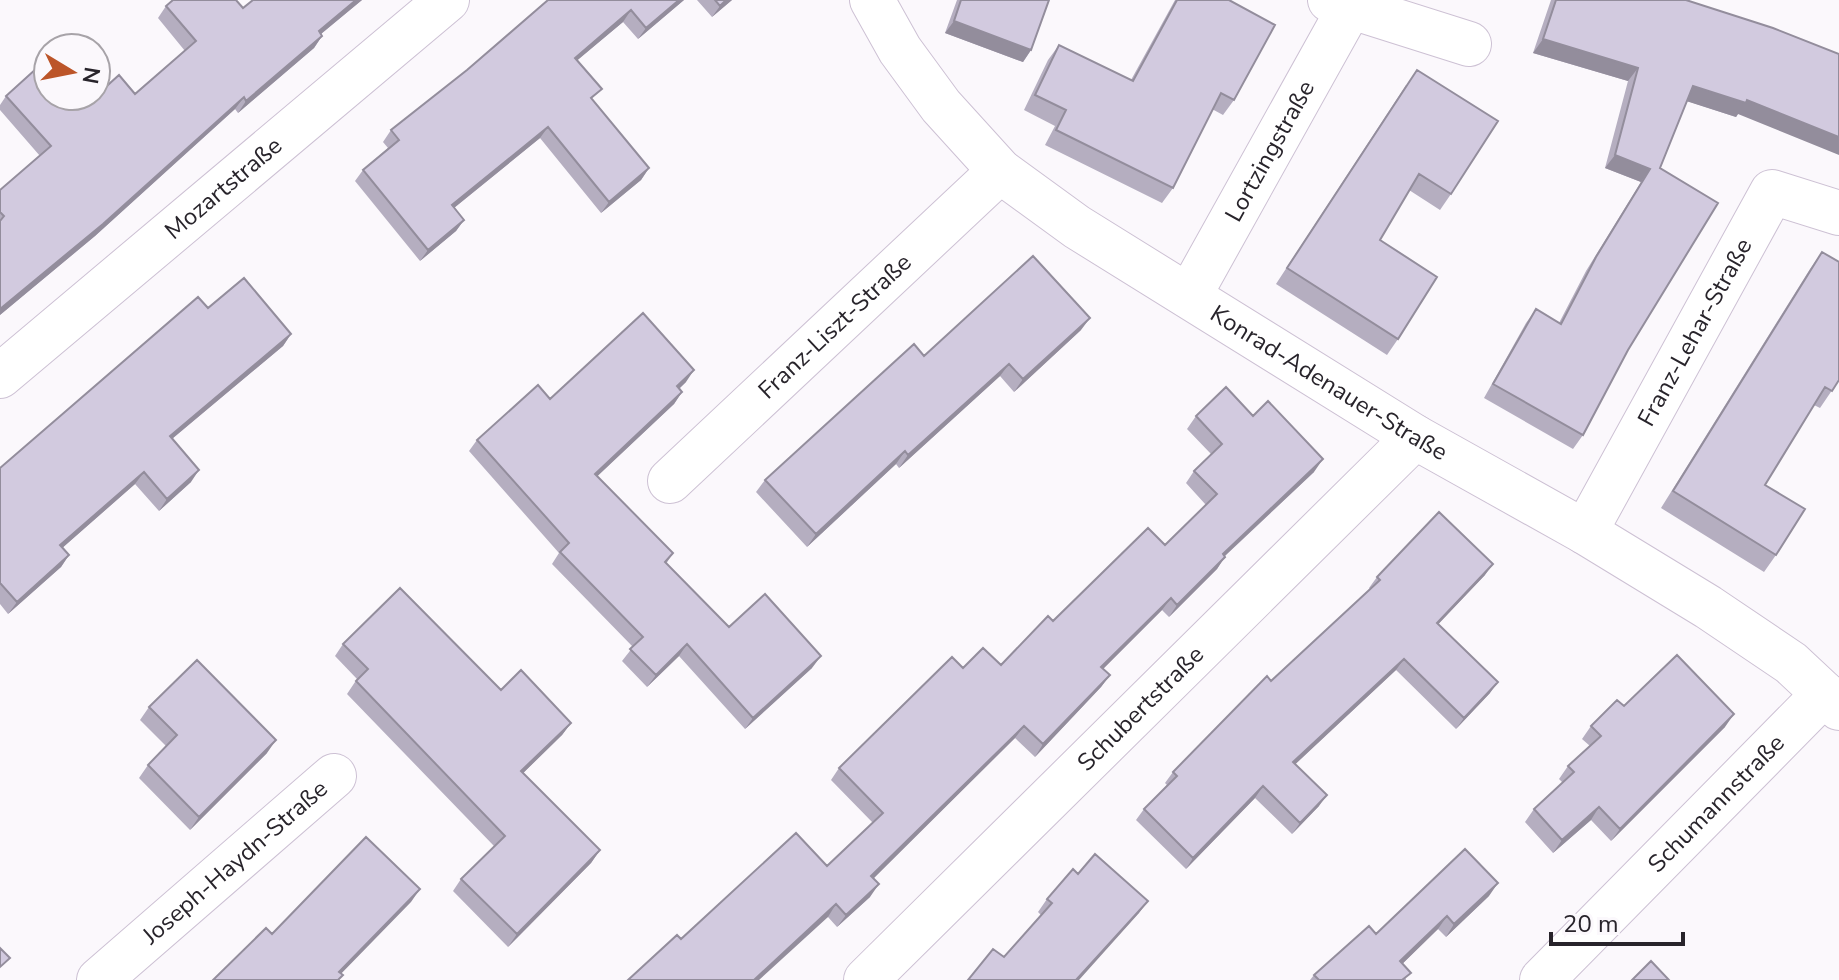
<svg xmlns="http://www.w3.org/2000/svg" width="1839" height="980" font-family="'Nunito Sans',sans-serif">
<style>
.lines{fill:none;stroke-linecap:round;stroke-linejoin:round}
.minor-casing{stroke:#cdc1d4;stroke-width:46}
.minor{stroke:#fff;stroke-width:44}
.wall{fill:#b5aec0}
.shaded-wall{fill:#938d9c}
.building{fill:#d2cadf;stroke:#938d9c;stroke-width:2}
.labels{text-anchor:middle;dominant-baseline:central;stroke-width:6;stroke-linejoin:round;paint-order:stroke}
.street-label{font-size:24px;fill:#28242b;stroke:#fbf8fc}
</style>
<rect width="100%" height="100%" fill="#fbf8fc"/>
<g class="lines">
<defs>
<g id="minor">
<path id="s1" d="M872,0L900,50L941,106L1000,171L1077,227L1415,437L1585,532L1708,607L1791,663L1839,708"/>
<path d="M1330,0L1469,44"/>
<path id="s2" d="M1189,296L1350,7"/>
<path id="s3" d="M0,376L447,0"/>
<path id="s4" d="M670,481L1000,171"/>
<path id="s5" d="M1585,532L1772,192L1839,213"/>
<path id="s6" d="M99,980L334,776"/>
<path id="s7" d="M866,980L1415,437"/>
<path id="s8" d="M1542,980L1824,694"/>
</g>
</defs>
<use href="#minor" class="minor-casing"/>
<use href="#minor" class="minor"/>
</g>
<path class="wall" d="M253,0H362L321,34L322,36L314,48L238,113L235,109L95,236L0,315V190L40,156L0,110V105L6,96L89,102L135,94L185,51L158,18L166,6L243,8Z
M548,0H684L638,39L623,22L577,60L593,101L649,168L641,180L601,213L540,138L454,208L464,220L456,231L420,261L355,181L363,170L388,148L383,142L391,130L467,70Z
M697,0H732L712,17Z
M957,0H1049L1031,50L1023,62L945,33Z
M1175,0H1229L1234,100L1223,115L1212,109L1173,188L1162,203L1045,145L1055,126L1024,110L1048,60L1059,45L1131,80Z
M1551,0H1686L1738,114L1736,117L1687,101L1660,168L1628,350L1583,435L1573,449L1484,398L1526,323L1536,309L1559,323L1586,271L1641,182L1605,168L1628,81L1533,53Z
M1406,85L1451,194L1440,210L1409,190L1380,240L1398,339L1387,355L1276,284Z
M1822,252L1839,380L1820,408L1814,405L1765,485L1776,555L1764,572L1661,508L1810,269Z
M208,308L291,334L283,346L172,439L191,482L159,511L135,484L62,548L69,555L61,567L8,614L0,604V468Z
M1081,330L1014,392L1000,376L899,468L896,464L807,547L756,492L765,480L924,356Z
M686,382L679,389L682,392L674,404L597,476L673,553L666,564L729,627L812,668L745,729L679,656L647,687L622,661L633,647L552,564L559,553L469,451L477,440L550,399Z
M1196,416H1253L1314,472L1225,556L1217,569L1169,617L1162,610L1103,669L1110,675L1101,687L1035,757L1015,738L873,878L870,897L837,927L828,917L681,939L827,866L873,823L831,780L839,768L963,668L1001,665L1053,621L1165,545L1206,505L1186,483L1194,471L1211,454L1187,429Z
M1485,575L1438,624L1490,693L1456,729L1396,670L1295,764L1319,806L1292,834L1255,798L1186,869L1136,820L1144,809L1167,785L1165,783L1173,772L1370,589L1369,588L1377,577Z
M343,644L501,690L571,723L562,735L523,773L600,850L591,863L508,947L453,891L461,879L494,846L347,694L357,679L335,656Z
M1624,706L1725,727L1611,841L1591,820L1553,853L1525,822L1534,809L1563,783L1559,779L1568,766L1590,746L1582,739L1591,726Z
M149,707L267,753L190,830L139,778L148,765L166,746L140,720Z
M1078,874L1139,913L1004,957L1041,915L1038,912L1047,899Z
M1489,896L1446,937L1438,929L1402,964L1406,980H1310L1314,975L1376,934Z"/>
<path class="shaded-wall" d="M356,0H362L310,43L319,31Z
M679,0H684L638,39L646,28Z
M726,0H732L712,17L720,6Z
M631,10L623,22L567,69L575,58Z
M954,21L1031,50L1023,62L945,33Z
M322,36L314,48L238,113L246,101Z
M1543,39L1638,68L1628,81L1533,53Z
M1693,86L1747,100L1839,137V155L1738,114L1736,117L1683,100Z
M244,97L235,109L95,236L0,315V309Z
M548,127L540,138L444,216L452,205Z
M1615,155L1650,169L1641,182L1605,168Z
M649,168L641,180L601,213L609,202Z
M464,220L456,231L420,261L428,250Z
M1090,318L1081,330L1014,392L1023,379Z
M291,334L283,346L161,448L170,436Z
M1009,364L1000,376L899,468L908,455Z
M694,370L686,382L669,398L677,386Z
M682,392L674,404L587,486L595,474Z
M905,451L896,464L807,547L816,534Z
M1323,459L1314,472L1214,566L1223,554Z
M199,470L191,482L159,511L167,499Z
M144,472L135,484L52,557L60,545Z
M69,555L61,567L8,614L17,602Z
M1225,557L1217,569L1169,617L1177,605Z
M1493,564L1485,575L1429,634L1437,623Z
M1171,598L1162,610L1093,679L1101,667Z
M687,644L679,656L647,687L656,675Z
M821,656L812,668L745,729L753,718Z
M1404,659L1396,670L1286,773L1293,762Z
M1110,675L1101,687L1035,757L1043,744Z
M1498,682L1490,693L1456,729L1464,718Z
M1734,714L1725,727L1611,841L1620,829Z
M571,723L562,735L512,784L521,771Z
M1024,726L1015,738L863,889L871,876Z
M276,740L267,753L190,830L199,817Z
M1263,786L1255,798L1186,869L1193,858Z
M1327,795L1319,806L1292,834L1300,823Z
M1599,807L1591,820L1553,853L1562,840Z
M600,850L591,863L508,947L517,934Z
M1498,883L1489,896L1446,937L1454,924Z
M879,884L870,897L837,927L846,915Z
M420,889L411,902L335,980L339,972Z
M1148,901L1139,913L1079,980H1076Z
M836,904L828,917L759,980H754Z
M1447,916L1438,929L1392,974L1400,961Z"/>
<path class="building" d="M173,0H236L243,8L253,0H356L319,31L322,36L246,101L244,97L103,224L0,309V221L4,216L0,212V190L51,146L6,96L48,58V96H83L89,102L119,75L135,94L196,41L166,6Z
M548,0H679L646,28L631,10L575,58L602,89L591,98L649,168L609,202L548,127L452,205L464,220L428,250L363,170L399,140L391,130L467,70Z
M715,0H726L720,6Z
M961,0H1049L1031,50L954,21Z
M1177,0H1229L1275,25L1234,100L1221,93L1173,188L1056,130L1066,110L1035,95L1059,45L1133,81Z
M1556,0H1686L1773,28L1839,54V137L1747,100L1746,103L1693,86L1660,168L1718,203L1628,350L1583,435L1493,384L1536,309L1561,324L1596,257L1650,169L1615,155L1638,68L1543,39Z
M1417,70L1498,121L1451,194L1419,174L1380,240L1437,277L1398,339L1287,268Z
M1822,252L1839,262V380L1832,391L1825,387L1765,485L1805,509L1776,555L1673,491Z
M1033,256L1090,318L1023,379L1009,364L908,455L905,451L816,534L765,480L914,344L924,356Z
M244,278L291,334L170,436L199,470L167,499L144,472L60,545L69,555L17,602L0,583V468L198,297L208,308Z
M643,313L694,370L677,386L682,392L595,474L673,553L665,562L729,627L765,594L821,656L753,718L687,644L656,675L630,649L643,637L560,552L569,543L477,440L538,385L550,399Z
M1226,387L1253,416L1268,401L1323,459L1223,554L1225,557L1177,605L1171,598L1101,667L1110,675L1043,744L1024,726L871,876L879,884L846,915L836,904L754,980H628L677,935L681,939L796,833L827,866L883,813L839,768L952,657L963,668L983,648L1001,665L1048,616L1053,621L1148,528L1165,545L1217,494L1194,471L1222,444L1196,416Z
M1439,512L1493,564L1437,623L1498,682L1464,718L1404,659L1293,762L1327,795L1300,823L1263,786L1193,858L1144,809L1177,776L1173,772L1267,676L1271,681L1380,580L1377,577Z
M400,588L501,690L521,670L571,723L521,771L600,850L517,934L461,879L505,836L356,681L368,669L343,644Z
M1677,655L1734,714L1620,829L1599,807L1562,840L1534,809L1574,772L1568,766L1601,736L1591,726L1617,700L1624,706Z
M197,660L276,740L199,817L148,765L177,735L149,707Z
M366,837L420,889L339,972L343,975L338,980H213L266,928L272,934Z
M1465,849L1498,883L1454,924L1447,916L1400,961L1411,973L1402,980H1319L1314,975L1369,926L1376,934Z
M1095,854L1148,901L1076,980H968L993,949L1004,957L1052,903L1047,899L1073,869L1078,874Z
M0,948L10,958L0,967Z
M1651,961L1669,980H1632Z"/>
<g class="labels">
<g class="street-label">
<text stroke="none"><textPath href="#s2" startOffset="166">Lortzingstraße</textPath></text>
<text stroke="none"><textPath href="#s3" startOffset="292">Mozartstraße</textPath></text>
<text stroke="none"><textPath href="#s4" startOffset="226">Franz-Liszt-Straße</textPath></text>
<text stroke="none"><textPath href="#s5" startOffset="228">Franz-Lehar-Straße</textPath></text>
<text stroke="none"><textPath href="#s1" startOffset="606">Konrad-Adenauer-Straße</textPath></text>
<text stroke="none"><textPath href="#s7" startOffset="386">Schubertstraße</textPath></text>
<text stroke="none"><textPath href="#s8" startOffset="248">Schumannstraße</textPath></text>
<text stroke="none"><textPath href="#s6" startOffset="180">Joseph-Haydn-Straße</textPath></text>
</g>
</g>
<g transform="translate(72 72) rotate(100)"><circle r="38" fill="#fbf8fc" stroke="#a7a3a8" stroke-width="2"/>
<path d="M0-6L14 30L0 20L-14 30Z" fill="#bc5529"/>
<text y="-12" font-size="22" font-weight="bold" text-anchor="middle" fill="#28242b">N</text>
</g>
<path d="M1551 932v12h132v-12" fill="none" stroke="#28242b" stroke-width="4"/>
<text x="1563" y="932" font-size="24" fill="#28242b" stroke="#fbf8fc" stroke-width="6" paint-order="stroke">20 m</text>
</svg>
